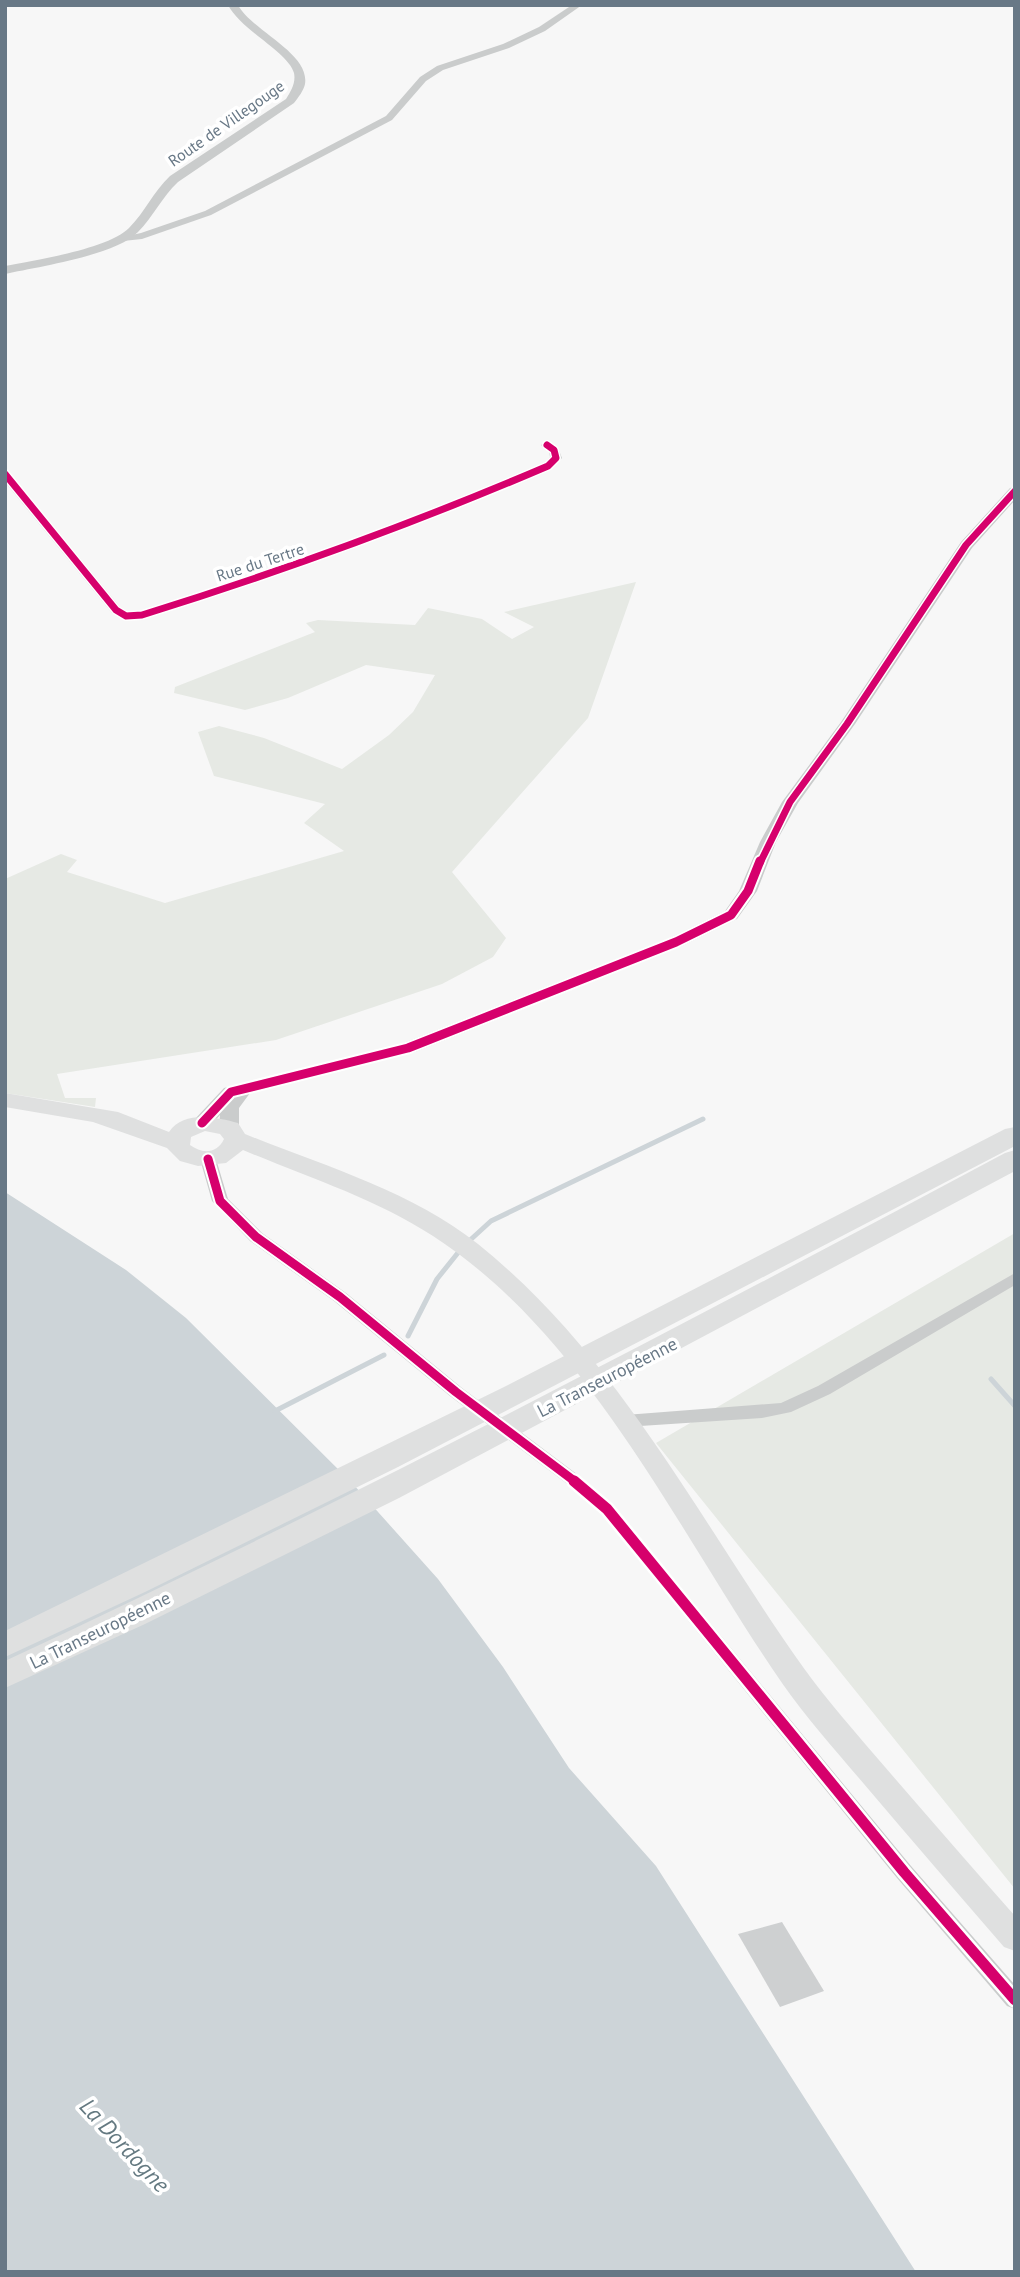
<svg xmlns="http://www.w3.org/2000/svg" width="1020" height="2277" font-family="'PT Sans',sans-serif">
<style>
.green{fill:#e6e9e4}
.water{fill:#cdd4d8}
.lines{fill:none;stroke-linecap:round;stroke-linejoin:round}
.stream{stroke:#cdd4d8;stroke-width:5}
.building{fill:#ced0d1}
.minor{fill:#cacccc;fill-rule:evenodd}
.tertiary{fill:#cacccc;fill-rule:evenodd}
.primary{fill:#dfe0e0;fill-rule:evenodd}
.motorway{fill:#dfe0e0;fill-rule:evenodd}
.cycleway-far2-casing{stroke:#fff;stroke-width:10}
.cycleway-far1-casing{stroke:#fff;stroke-width:13}
.cycleway-casing{stroke:#fff;stroke-width:16}
.cycleway-far2{stroke:#d6006c;stroke-width:7}
.cycleway-far1{stroke:#d6006c;stroke-width:9}
.cycleway{stroke:#d6006c;stroke-width:11}
.labels{text-anchor:middle;dominant-baseline:central;stroke-width:7;stroke-linejoin:round;paint-order:stroke}
.far-street-label{font-size:16px;fill:#687886;stroke:#fff}
.street-label{font-size:18px;fill:#687886;stroke:#fff}
.near-water-label{font-size:23px;font-style:italic;fill:#647981;stroke:#fff}
</style>
<rect width="100%" height="100%" fill="#f7f7f7"/>
<path class="green" d="M636,582L588,718L452,872L506,938L493,957L442,984L276,1040L57,1074L65,1098H96L95,1107L5,1093V879L61,854L77,860L67,872L165,903L344,851L304,823L325,804L214,776L198,732L219,726L264,738L342,769L389,735L413,712L435,675L366,665L288,698L245,710L174,693L175,687L315,632L306,623L318,620L415,625L428,608L482,619L512,639L534,627L504,612Z
M1015,1233V1889L656,1443Z"/>
<path class="water" d="M5,1192L126,1270L186,1318L353,1484L438,1579L503,1667L569,1768L656,1866L916,2272H5Z"/>
<g class="lines">
<path class="stream" d="M468,1242L491,1221L703,1119
M408,1336L437,1279L461,1249
M991,1379L1015,1406
M275,1411L384,1355"/>
</g>
<path class="building" d="M782,1922L824,1991L780,2007L738,1934Z"/>
<g class="lines">
<path class="minor" d="M572,5H582L545,31L509,48L443,70L426,81L392,120L211,215L142,239L123,241L118,238L141,233L205,211L386,116L420,77L437,66L503,44L539,27Z
M547,442L558,448L562,458L552,468L351,549L142,619L126,620L112,613L5,482V471L9,472L120,607L128,612L141,611C278,569 412,520 544,464L550,457L549,451L541,445Z
M208,1154L216,1159L228,1199L262,1233L346,1293L462,1388L578,1475L613,1505L911,1866L1015,1985V2009L1007,2006L897,1878L601,1513L566,1483L450,1396L334,1301L250,1241L212,1201L200,1159Z
M1015,1273V1285L830,1394L791,1412L762,1418L625,1427L619,1425L616,1421L619,1417L625,1415L781,1403L818,1386Z"/>
<path class="tertiary" d="M228,5H238C252,31 310,53 305,84C304,90 298,98 294,103L178,182C162,197 153,217 138,232C117,255 37,267 5,274V266C36,260 108,249 129,228C145,212 153,192 170,176L286,99C291,91 296,83 294,73C288,52 242,31 228,5Z
M1015,487V500L972,548L855,724L798,803L776,842L757,891L737,919L682,946L415,1052L250,1093L239,1108V1128L236,1132H222L219,1128L220,1115L209,1127H195L192,1123L195,1119L224,1088L401,1044L670,938L725,911L739,891L760,842L782,802L841,722L961,542L1010,488Z"/>
<path class="primary" d="M5,1093L118,1112L169,1132C184,1110 216,1117 238,1123L245,1134C324,1166 411,1191 478,1244C620,1358 700,1522 803,1667C828,1702 857,1734 885,1767C928,1817 971,1866 1015,1916V1951L1004,1947C957,1893 910,1838 864,1784C836,1751 807,1719 782,1683C679,1534 589,1337 433,1236C374,1198 307,1177 243,1150L226,1163L198,1166L180,1161L167,1148L93,1122L5,1107ZM205,1131L220,1134L224,1139C217,1154 202,1154 190,1145L191,1137Z"/>
<path class="motorway" d="M1015,1127V1146L398,1467L145,1592L5,1657V1631L502,1388L1005,1129Z
M1015,1150V1171L399,1498L145,1624L5,1688V1661C344,1503 675,1329 1005,1153Z"/>
<defs>
<path id="cycleway-far2" d="M5,474L116,610L126,616L142,615C280,572 415,523 548,466L556,458L554,450L547,445
M760,863L790,802L847,724L966,545L1015,491"/>
<path id="cycleway-far1" d="M202,1123L231,1092L408,1048L676,942L731,915L748,891L760,861
M208,1159L220,1201L256,1237L340,1297L456,1392L577,1483"/>
<path id="cycleway" d="M574,1481L607,1509L904,1872L1015,2000"/>
</defs>
<use href="#cycleway-far2" class="cycleway-far2-casing"/>
<use href="#cycleway-far1" class="cycleway-far1-casing"/>
<use href="#cycleway" class="cycleway-casing"/>
<use href="#cycleway-far2" class="cycleway-far2"/>
<use href="#cycleway-far1" class="cycleway-far1"/>
<use href="#cycleway" class="cycleway"/>
</g>
<g class="labels">
<g class="far-street-label">
<text transform="translate(226 123) rotate(-35)">Route de Villegouge</text>
<text transform="translate(260 562) rotate(-18)">Rue du Tertre</text>
</g>
<g class="street-label">
<text transform="translate(607 1377) rotate(-27)">La Transeuropéenne</text>
<text transform="translate(100 1630) rotate(-26)">La Transeuropéenne</text>
</g>
<g class="near-water-label">
<text transform="translate(125 2145) rotate(47)">La Dordogne</text>
</g>
</g>
<rect width="1020" height="2277" fill="none" stroke="#687886" stroke-width="14"/>
</svg>
